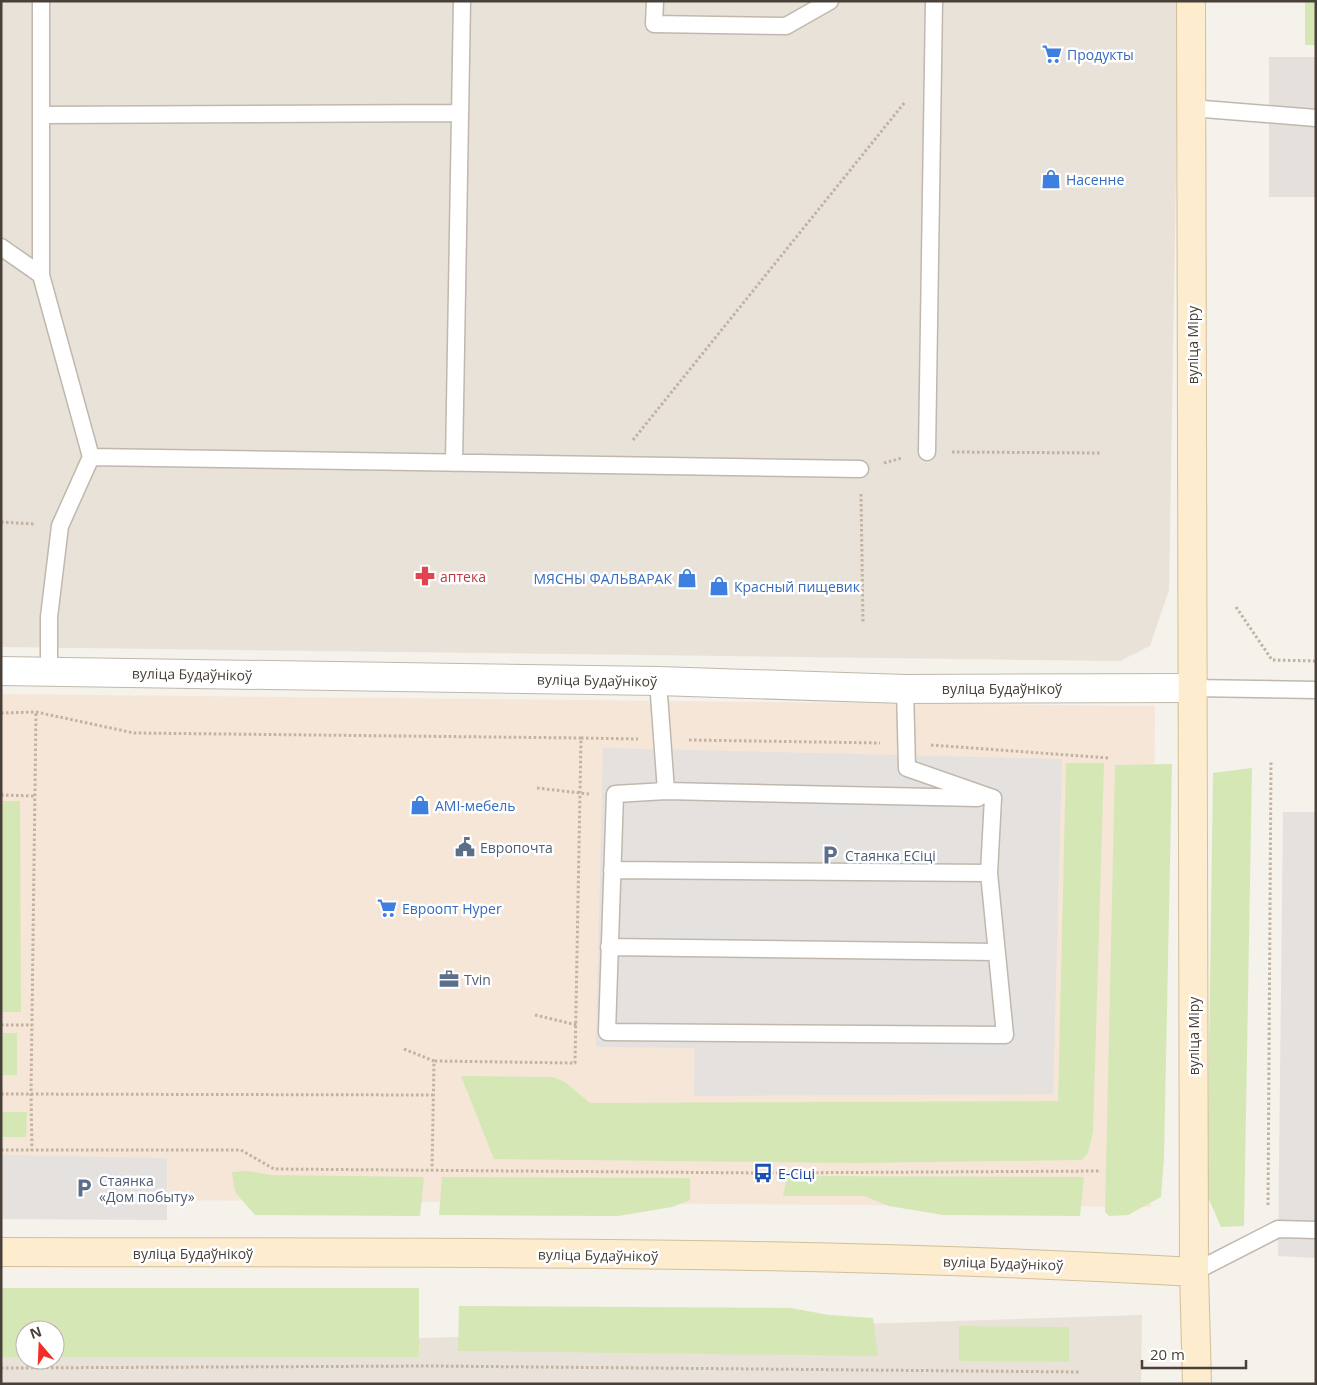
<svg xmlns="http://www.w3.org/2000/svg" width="1317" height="1385" font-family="'Open Sans',sans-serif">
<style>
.residential{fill:#e9e2d9}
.commercial{fill:#f5e6d8}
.industrial{fill:#e5e0dc}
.green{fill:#d6e7b6}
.parking{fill:#e4e1df}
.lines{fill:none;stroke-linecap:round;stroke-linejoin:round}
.service-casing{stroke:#c0b8ae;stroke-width:19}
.minor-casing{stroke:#c0b8ae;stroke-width:30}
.secondary-casing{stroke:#d3bf9c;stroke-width:30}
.path{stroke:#c2b29f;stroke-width:3;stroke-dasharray:2.5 2.5;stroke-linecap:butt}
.service{stroke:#fff;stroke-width:16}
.minor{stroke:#fff;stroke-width:28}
.secondary{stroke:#fdeccd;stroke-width:28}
.labels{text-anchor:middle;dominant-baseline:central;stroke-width:5;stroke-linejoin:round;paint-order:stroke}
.shop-label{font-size:14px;fill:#366cbe;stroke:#fff;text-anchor:start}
.street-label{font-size:14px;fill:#494139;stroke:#fff}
.health-label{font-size:14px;fill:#be3a42;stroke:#fff;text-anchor:start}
.service-label{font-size:14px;fill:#4e5e75;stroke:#fff;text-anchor:start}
.transit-label{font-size:14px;fill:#164399;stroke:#fff;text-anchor:start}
</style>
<rect width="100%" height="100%" fill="#f5f1eb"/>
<path class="residential" d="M1,1H1179L1169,590L1150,646L1120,661L1,647Z
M1142,1315L1141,1384H1V1352L25,1351V1360H55V1350Z"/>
<path class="commercial" d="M1,694L1155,706L1151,1207L1,1199Z"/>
<path class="industrial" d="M1269,57H1316V197H1269Z"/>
<path class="green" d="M1305,1H1316V45H1305Z
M1066,763H1104L1093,1132L1088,1153L1082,1160L859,1163L494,1159L461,1076L553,1077L565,1082L590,1103L1058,1101Z
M1172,764L1164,1157L1161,1197L1128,1215L1109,1216L1105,1212L1115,765Z
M1252,768L1244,1226L1221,1227L1207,1195L1213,773Z
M1,801H20L21,1012H1Z
M1,1033H17V1075H1Z
M1,1112H27L26,1137H1Z
M248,1171L270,1175L424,1177L420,1216L255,1215L235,1192L232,1172Z
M787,1176L1084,1177L1080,1216L943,1215L889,1206L864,1196H783Z
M442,1177L690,1178V1200L672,1207L618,1216L439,1215Z
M1,1288H419V1357H55V1330H25V1357H1Z
M459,1306L791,1308L829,1315L873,1318L878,1356L458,1351Z
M959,1326L1069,1327V1362L959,1361Z"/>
<path class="parking" d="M603,748L1062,759L1053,1094L694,1096L695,1048L596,1047Z
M1283,812H1316V1258L1278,1256Z
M1,1155L167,1158V1220L1,1219Z"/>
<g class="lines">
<defs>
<path id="service" d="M41,1V275L91,457
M655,1L654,24L786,26L830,1
M1191,108L1316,118
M42,115L460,113
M1,247L41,275
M927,452L934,1
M454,463L462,1
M49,672V617L60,526L91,457L860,469
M658,681L666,791L615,794L607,1032L1005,1035L989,873L993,798L907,768L905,689
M1192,688L1316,690
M666,791L978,798
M612,870L989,873
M609,947L997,952
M1194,1272L1278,1229L1316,1230"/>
<path id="minor" d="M1,671L658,681L905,689L1192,688"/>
<path id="secondary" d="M1191,1L1194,1272L1197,1384
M1,1252C399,1253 797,1249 1194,1272"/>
</defs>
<use href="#service" class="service-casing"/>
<use href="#minor" class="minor-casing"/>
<use href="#secondary" class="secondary-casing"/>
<path class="path" d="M633,440L905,102
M952,452L1102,453
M884,463L902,458
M861,494L863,623
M1,522L35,524
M1236,607L1272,660L1316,661
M1,713L36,712L134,733L581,738L575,1063L434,1061
M581,738L638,739
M689,740L880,743
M931,745L1109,758
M537,788L589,794
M1,795L34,796
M535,1015L577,1025
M1,1025H32
M404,1049L434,1061L432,1170
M1,1094L433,1095
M1,1150H241L274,1169L763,1173L1101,1171
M32,1151L31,1094L36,712
M1268,1205L1271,761
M1,1368L431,1366L1081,1372"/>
<use href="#service" class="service"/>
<use href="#minor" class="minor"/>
<use href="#secondary" class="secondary"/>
</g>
<defs>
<symbol id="supermarket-bare" viewBox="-9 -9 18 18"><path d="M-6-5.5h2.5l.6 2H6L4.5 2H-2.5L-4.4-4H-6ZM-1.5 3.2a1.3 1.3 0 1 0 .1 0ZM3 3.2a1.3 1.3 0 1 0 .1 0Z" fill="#3f7fe0" stroke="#fff" stroke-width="2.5" paint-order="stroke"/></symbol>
<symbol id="shop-bare" viewBox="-9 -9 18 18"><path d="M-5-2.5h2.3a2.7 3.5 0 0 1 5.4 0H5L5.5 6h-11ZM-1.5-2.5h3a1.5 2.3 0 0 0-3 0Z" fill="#3f7fe0" stroke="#fff" stroke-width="2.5" paint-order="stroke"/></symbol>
<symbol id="pharmacy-bare" viewBox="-9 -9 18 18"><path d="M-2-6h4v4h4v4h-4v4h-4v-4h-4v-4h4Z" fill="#e0444e" stroke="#fff" stroke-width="2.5" paint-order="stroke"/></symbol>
<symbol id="civic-bare" viewBox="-9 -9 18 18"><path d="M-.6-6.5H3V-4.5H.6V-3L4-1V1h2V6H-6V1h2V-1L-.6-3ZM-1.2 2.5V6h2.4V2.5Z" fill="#5c6f8a" stroke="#fff" stroke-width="2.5" paint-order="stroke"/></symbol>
<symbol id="parking-bare" viewBox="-9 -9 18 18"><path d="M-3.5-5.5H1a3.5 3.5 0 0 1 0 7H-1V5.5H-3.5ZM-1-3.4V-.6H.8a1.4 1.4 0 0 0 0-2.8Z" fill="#5c6f8a" stroke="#fff" stroke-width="2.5" paint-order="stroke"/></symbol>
<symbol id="office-bare" viewBox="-9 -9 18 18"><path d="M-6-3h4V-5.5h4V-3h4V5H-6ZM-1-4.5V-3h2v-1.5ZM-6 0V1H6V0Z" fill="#5c6f8a" stroke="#fff" stroke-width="2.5" paint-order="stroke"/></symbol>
<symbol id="bus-bare" viewBox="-9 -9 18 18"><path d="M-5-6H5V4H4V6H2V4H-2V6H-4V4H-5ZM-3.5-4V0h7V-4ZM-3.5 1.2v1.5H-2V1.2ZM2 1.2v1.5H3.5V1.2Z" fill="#1a4fb4" stroke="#fff" stroke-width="2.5" paint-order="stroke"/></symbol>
</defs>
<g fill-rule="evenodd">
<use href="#supermarket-bare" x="1038" y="40" width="28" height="28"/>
<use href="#shop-bare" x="1037" y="165" width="28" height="28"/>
<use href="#pharmacy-bare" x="411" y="562" width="28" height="28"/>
<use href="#shop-bare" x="673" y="564" width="28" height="28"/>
<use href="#shop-bare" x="705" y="572" width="28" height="28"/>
<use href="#shop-bare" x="406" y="791" width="28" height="28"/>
<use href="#civic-bare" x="451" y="833" width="28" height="28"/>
<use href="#parking-bare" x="816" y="841" width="28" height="28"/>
<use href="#supermarket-bare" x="373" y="894" width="28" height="28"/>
<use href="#office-bare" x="435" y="965" width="28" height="28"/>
<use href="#bus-bare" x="749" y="1159" width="28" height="28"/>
<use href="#parking-bare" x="70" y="1174" width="28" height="28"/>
</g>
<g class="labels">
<g class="shop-label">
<text x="1067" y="54">Продукты</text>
<text x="1066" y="179">Насенне</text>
<text x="672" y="578" text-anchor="end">МЯСНЫ ФАЛЬВАРАК</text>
<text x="734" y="586">Красный пищевик</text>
<text x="435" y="805">AMI-мебель</text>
<text x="402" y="908">Евроопт Hyper</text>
</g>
<g class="street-label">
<text transform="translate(1192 345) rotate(-90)">вуліца Міру</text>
<text transform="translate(192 674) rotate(1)">вуліца Будаўнікоў</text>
<text transform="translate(597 680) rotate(1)">вуліца Будаўнікоў</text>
<text x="1002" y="688">вуліца Будаўнікоў</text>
<text transform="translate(1193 1036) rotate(-90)">вуліца Міру</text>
<text x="193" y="1253">вуліца Будаўнікоў</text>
<text transform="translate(598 1255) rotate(1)">вуліца Будаўнікоў</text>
<text transform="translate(1003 1263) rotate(2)">вуліца Будаўнікоў</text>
</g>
<g class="health-label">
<text x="440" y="576">аптека</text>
</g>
<g class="service-label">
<text x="480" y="847">Европочта</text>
<text x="845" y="855">Стаянка ЕСіці</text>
<text x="464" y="979">Tvin</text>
<text x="99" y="1180">Стаянка<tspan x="99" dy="16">«Дом побыту»</tspan></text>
</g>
<g class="transit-label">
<text x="778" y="1173">Е-Сіці</text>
</g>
</g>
<rect width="1317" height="1385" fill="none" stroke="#494139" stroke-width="5"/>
<g transform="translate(40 1345) rotate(341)"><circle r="24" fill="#ffffff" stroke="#b6b3b0"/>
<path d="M0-4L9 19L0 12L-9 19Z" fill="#f32e24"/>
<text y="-8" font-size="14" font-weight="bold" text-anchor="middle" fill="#494139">N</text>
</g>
<path d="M1142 1360v8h104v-8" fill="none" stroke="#494139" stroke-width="2.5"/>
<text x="1150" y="1360" font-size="15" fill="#494139" stroke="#ffffff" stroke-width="4" paint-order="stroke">20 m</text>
</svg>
